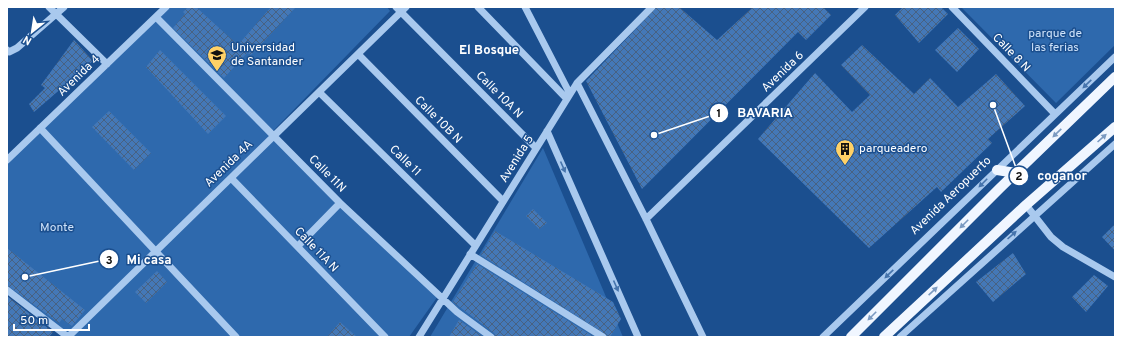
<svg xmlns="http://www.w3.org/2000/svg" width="1122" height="344" font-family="Overpass,sans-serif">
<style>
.green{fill:#2e69ad}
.building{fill:url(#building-cross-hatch)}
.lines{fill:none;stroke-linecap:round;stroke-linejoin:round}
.minor{stroke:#a9c9ee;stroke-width:7}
.major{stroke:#f0f6ff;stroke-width:10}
.oneway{fill:#4674ac}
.oneway2{fill:#7b9ac1}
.labels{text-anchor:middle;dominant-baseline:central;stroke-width:3;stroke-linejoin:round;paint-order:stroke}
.park-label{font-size:12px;fill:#cfe3fa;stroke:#1b4f8f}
.poi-label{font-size:12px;fill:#fff;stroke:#1b4f8f;text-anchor:start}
.street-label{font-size:12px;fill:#fff;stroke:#1b4f8f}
.neighbourhood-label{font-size:13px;font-weight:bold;fill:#fff;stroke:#1b4f8f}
.leader{fill:none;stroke:#fff;stroke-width:1.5}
.callout-dot{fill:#fff;stroke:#1b4f8f;stroke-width:1.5}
.mark-label{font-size:12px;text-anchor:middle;font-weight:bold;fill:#111}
.callout-label{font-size:13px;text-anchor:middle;font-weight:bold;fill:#fff;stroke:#1b4f8f;stroke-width:3;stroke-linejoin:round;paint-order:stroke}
</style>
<defs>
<pattern id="building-cross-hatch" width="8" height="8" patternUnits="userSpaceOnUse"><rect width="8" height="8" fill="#4478b7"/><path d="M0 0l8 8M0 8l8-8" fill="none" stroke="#486282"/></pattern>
</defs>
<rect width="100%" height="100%" fill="#1b4f8f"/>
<path class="green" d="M164,7H387L390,11L273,131L438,296L409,337H68L7,290V160Z
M961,7H1115V45L1056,103Z
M543,148L623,337H430Z"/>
<path class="building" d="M188,7H196L238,45L271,7H296L251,55L247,53L224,78L173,28L185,14L183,12Z
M657,7H679L717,40L753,7H823L831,15L806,40L798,32L642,189L586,81Z
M903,7H941L948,14L919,43L895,15Z
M958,28L979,49L957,72L935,50Z
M74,40L93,61L34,112L29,104L45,88L41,85Z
M862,45L914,94L930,78L958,107L996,74L1025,106L988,139L992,143L941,192L937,187L869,248L758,139L815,73L852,112L870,95L841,65Z
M160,50L226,116L208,134L146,67Z
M109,111L151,153L134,170L92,127Z
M533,209L547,223L539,229L526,216Z
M1115,224V251L1102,237Z
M495,231L613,302L621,319L610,337L481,255Z
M7,248L85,310L72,326L62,319L59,323L7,285Z
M1013,253L1026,274L993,302L976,282Z
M477,264L594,337H496L494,333L453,302Z
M157,271L167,282L146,303L135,292Z
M1094,275L1108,286L1086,312L1072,297Z
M7,296L53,332L49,337H7Z
M459,320L483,337H449Z
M340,322L357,337H327Z"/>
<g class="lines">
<path class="minor" d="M49,7L107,64
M396,7L536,148
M478,7L567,99
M525,7L570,94
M952,7L1055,114
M156,17L340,203L457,312L491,337
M7,50L9,52L17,48L64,7
M358,54L503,201
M577,83L646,219L703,337
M319,92L475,245
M40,128L236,337
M547,131L638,337
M7,160L166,7
M231,178L385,337
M1026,205L1051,237L1063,247L1115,277
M646,219L865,7
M298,246L340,203
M470,254L603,337
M7,290L68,337
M68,337L406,7
M419,337L577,83L652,7
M823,337L1115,57
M900,337L1115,144"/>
<path class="major" d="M997,170L1016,173
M851,337L1000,188L1115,77
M884,337L1026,205L1115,127"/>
</g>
<defs><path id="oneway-solid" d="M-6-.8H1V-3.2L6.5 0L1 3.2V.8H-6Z"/></defs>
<g class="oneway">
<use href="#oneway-solid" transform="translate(1087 84) rotate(136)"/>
<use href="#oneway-solid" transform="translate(563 167) rotate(66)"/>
<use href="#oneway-solid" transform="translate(983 183) rotate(135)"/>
<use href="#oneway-solid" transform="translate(1012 235) rotate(-42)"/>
<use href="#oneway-solid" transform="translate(889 274) rotate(136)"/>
<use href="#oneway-solid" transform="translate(616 286) rotate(66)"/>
</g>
<g class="oneway2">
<use href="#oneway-solid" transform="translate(1057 133) rotate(136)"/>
<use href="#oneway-solid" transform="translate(1102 138) rotate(-42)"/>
<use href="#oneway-solid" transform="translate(964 224) rotate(135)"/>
<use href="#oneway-solid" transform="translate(933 291) rotate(-43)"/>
<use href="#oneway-solid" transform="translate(872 316) rotate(135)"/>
</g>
<defs>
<symbol id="university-pin" viewBox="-11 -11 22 30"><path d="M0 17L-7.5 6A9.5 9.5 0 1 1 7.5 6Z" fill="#ffd166" stroke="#1b4f8f"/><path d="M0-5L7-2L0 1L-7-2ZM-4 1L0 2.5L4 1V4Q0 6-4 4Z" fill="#111"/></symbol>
<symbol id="building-pin" viewBox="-11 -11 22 30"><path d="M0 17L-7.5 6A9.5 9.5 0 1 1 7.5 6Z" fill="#ffd166" stroke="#1b4f8f"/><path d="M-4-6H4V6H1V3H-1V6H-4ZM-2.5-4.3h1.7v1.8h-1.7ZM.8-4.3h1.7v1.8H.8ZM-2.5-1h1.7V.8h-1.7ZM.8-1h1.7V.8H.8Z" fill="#111"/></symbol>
</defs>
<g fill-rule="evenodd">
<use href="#university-pin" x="206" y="44" width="22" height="30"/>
<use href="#building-pin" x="834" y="138" width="22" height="30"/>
</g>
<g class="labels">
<g class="park-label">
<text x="1055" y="34">parque de<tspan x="1055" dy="14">las ferias</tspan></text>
<text x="57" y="228">Monte</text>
</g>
<g class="poi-label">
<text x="231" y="48">Universidad<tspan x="231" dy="14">de Santander</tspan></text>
<text x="859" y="149">parqueadero</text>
</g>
<g class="street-label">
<text transform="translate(1011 53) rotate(46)">Calle 8 N</text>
<text transform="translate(783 72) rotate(-44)">Avenida 6</text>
<text transform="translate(79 76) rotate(-44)">Avenida 4</text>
<text transform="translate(499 95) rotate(45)">Calle 10A N</text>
<text transform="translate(438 120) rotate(45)">Calle 10B N</text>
<text transform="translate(517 159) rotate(-58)">Avenida 5</text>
<text transform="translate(405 161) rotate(44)">Calle 11</text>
<text transform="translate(229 164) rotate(-44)">Avenida 4A</text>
<text transform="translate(327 174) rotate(45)">Calle 11N</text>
<text transform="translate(951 196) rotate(-44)">Avenida Aeropuerto</text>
<text transform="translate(316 250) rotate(46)">Calle 11A N</text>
</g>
<g class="neighbourhood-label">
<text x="489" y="51">El Bosque</text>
</g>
</g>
<path class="leader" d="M654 135L719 113M993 105L1019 176M25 277L109 259"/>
<g class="callout-dot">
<circle cx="654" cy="135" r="4"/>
<circle cx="993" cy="105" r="4"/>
<circle cx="25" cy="277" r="4"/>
<circle cx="719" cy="113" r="10"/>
<circle cx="1019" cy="176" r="10"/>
<circle cx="109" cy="259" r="10"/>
</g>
<g class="mark-label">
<text x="719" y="117">1</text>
<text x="1019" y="180">2</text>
<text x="109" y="264">3</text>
</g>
<g class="callout-label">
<text x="765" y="117">BAVARIA</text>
<text x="1062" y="180">coganor</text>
<text x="149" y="264">Mi casa</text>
</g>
<rect width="1122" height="344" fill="none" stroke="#ffffff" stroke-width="16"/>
<g transform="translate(32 32) rotate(210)" stroke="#1b4f8f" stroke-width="3" paint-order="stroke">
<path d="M0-3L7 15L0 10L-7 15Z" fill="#ffffff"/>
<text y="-6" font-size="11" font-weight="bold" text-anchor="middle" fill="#ffffff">N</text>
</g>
<path d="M14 324v6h75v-6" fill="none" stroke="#ffffff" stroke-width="2"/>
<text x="20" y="324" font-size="12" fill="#ffffff" stroke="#1b4f8f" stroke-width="3" paint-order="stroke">50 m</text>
</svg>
